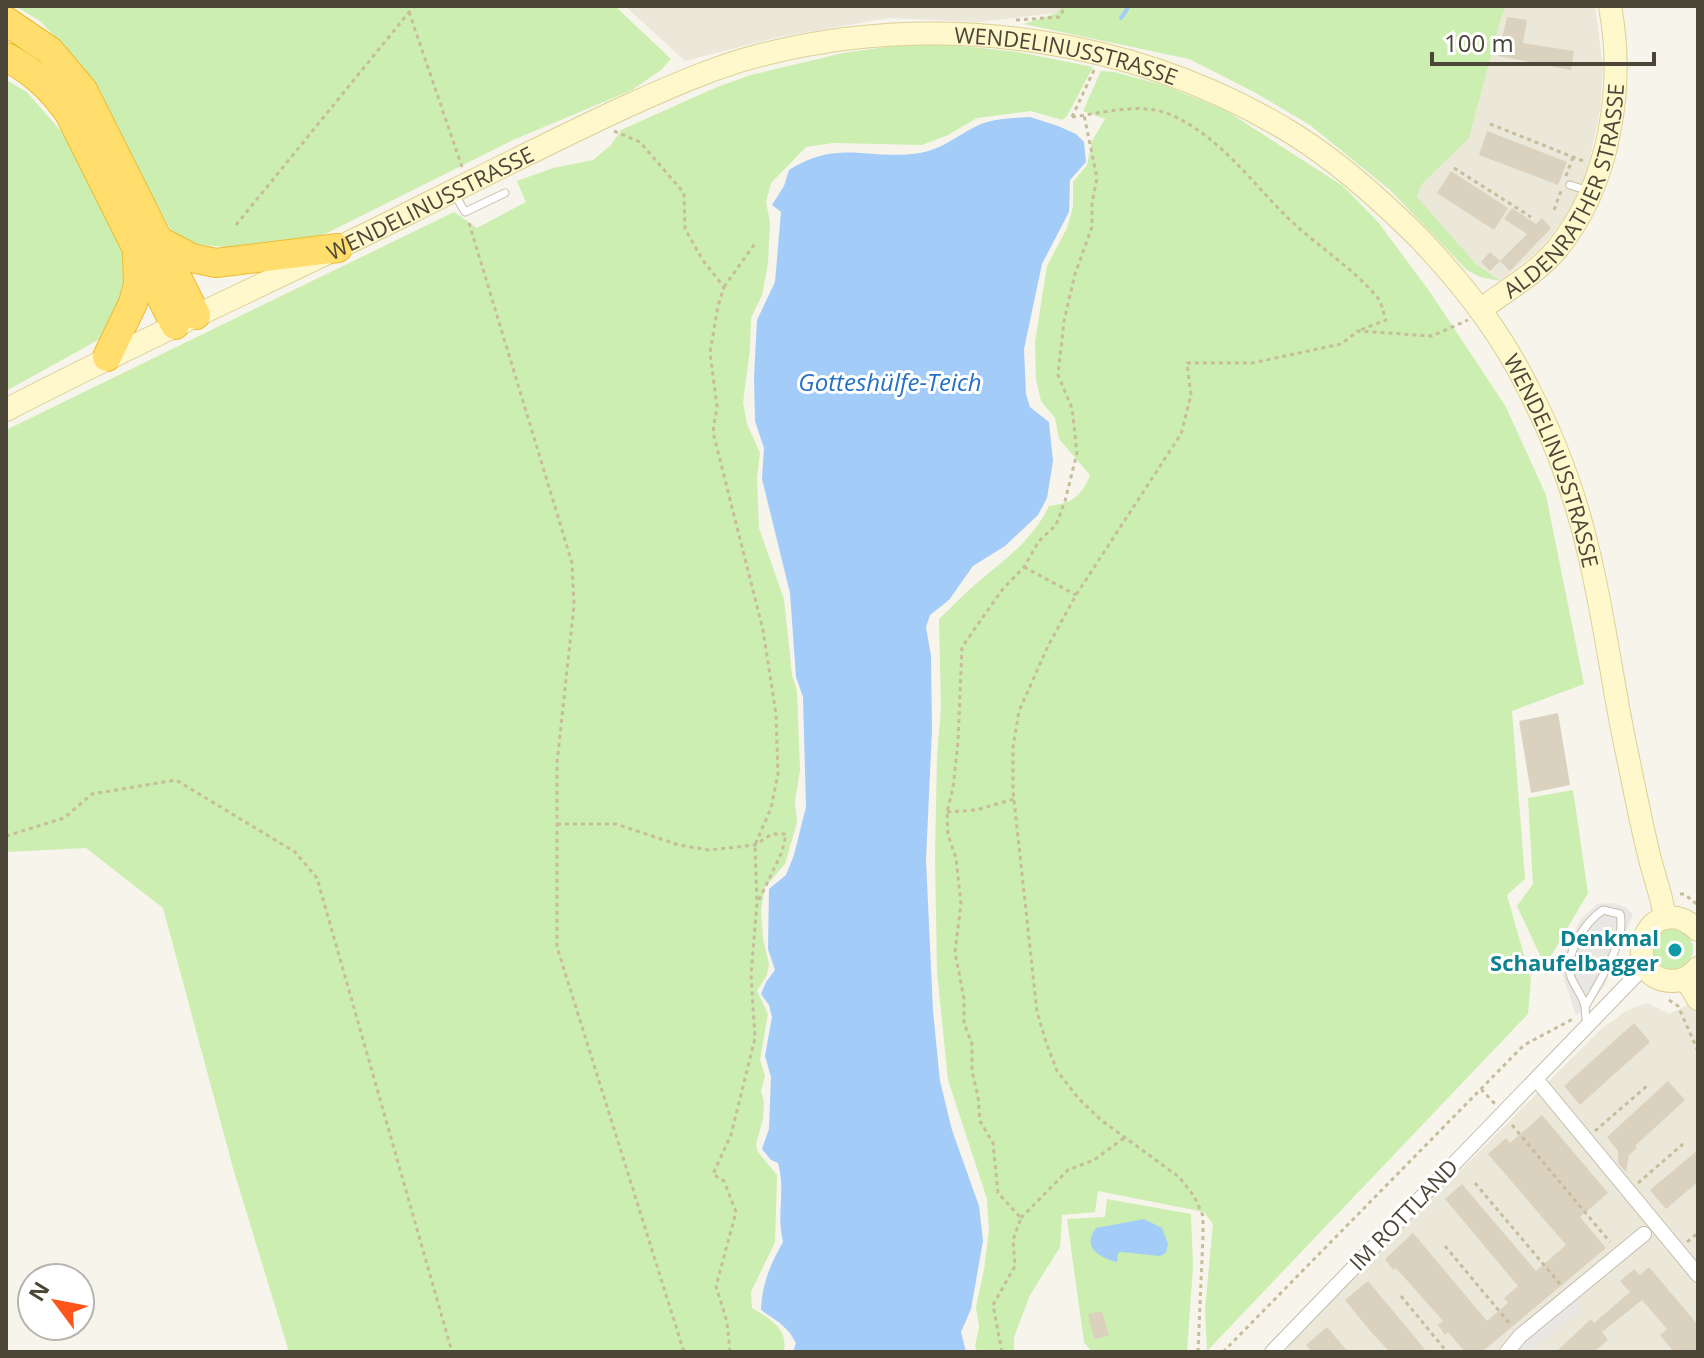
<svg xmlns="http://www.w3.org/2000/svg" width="1704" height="1358" font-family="'Open Sans',sans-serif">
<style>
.residential{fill:#ebe7d9}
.green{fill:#cceeb1}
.parking{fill:#e8e7e3}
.water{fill:#a3ccf8}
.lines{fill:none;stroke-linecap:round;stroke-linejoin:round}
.stream{stroke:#a3ccf8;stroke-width:4}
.building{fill:#dad2bf}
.lane-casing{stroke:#c4beac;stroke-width:9}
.street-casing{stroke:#c4beac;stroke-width:16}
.secondary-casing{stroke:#dbd097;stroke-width:24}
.highway-casing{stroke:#edbb2f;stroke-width:30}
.path{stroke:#c7bc9c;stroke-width:3;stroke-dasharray:4 4;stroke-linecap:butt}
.lane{stroke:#fff;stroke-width:7}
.street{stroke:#fff;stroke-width:14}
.secondary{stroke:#fff8cd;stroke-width:22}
.highway{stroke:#ffde6e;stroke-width:28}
.culture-dot{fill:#0f9aa8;stroke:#fff;stroke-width:3}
.labels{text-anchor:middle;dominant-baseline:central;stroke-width:6;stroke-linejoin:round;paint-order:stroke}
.street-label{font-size:22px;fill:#4c4638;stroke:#fff}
.culture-label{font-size:22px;font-weight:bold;fill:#0d838f;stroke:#fff;text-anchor:end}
.water-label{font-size:24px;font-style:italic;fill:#2470c5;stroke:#fff}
</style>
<rect width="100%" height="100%" fill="#f7f4eb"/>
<path class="residential" d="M625,6H1061L1057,13L977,22L889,18L779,37L685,61Z
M1506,6H1595L1603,67L1600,110L1585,182L1575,207L1539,250L1500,281L1476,264L1417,198L1422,184L1469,138L1502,15Z
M1698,1000V1352H1289L1286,1346L1600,1030L1626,1011L1647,1003L1669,1014Z"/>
<path class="green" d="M15,6H615L671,59L661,70L632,90L513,140L315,239L259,248L225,247L194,244L171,230L81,64L40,21Z
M1061,6H1506L1502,15L1469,138L1422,184L1417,197L1476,264L1500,281L1480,277L1467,270L1390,190L1310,125L1254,92L1189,59L1024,24L1057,13Z
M943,44L1018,52L1093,67L1067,116L1062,120L1031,111L977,118L948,135L922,145L833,143L806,147L771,183L766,202L770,222L768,263L762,295L751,318L750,349L743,403L747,424L760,453L757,478L759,528L784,599L792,675L797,691L800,770L795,801L797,823L785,864L765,887L761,911L763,938L769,964L767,975L757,991L768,1014L760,1060L765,1076L761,1091L764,1102L763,1119L756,1144L758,1152L777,1175L775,1242L751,1292L752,1308C771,1320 788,1328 784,1352H289L233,1168L163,908L86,848L6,852V430L454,212L477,228L526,202L517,181L553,168L593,160L611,145L621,130L717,87L751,75L843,53L900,45Z
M1101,71L1114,72L1163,85L1225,110L1343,186L1378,222L1430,292L1506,407L1546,495L1584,684L1512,711L1525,879L1507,895L1531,980L1528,1014L1207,1351L1205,1309L1213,1224L1204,1212L1098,1191L1095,1212L1062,1215L1060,1247L1030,1295L1014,1337V1352H978L975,1346L979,1327L976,1307L984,1270L989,1230L987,1199L948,1080L937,972L935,858L937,756L941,708L939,619C950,609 960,598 971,588C1000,563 1032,542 1049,506C1071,503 1081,498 1090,475L1059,439L1055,418L1041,401L1036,379L1035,342L1047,266L1067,228L1073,207V182L1087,165L1092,141L1105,119L1083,111Z
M6,80L27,92L65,136L120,239L126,265V289L114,320L98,340L6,391Z
M1573,790L1588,893L1545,966L1517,906L1533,884L1528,798Z
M1651 949a21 21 0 1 1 42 0a21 21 0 1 1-42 0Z
M1107,1199L1191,1214L1193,1267L1187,1352H1092L1084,1342L1067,1219L1105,1217Z"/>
<path class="parking" d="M1612,903L1625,907L1633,914L1604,987L1576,1016L1562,972L1566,950L1581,919L1597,904Z
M1575,1300L1582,1309L1530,1352H1523L1519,1348Z"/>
<path class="water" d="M1030,117L1058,126L1076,134L1084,142L1086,162L1070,180L1069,212L1042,264L1024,349L1026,394L1030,407L1049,422L1053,461L1047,498L1038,515L1005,546L973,566L949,600L930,615L926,627L931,656L932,730L926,860L933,1011L940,1081L952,1130L979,1206L983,1241L971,1309L961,1332L966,1352H793L796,1343L790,1333L780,1323L761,1310C762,1284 770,1265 783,1242C776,1212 786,1193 778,1163L771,1160L762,1149L769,1129L771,1077L765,1056L772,1017L769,1005L761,994L766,982L775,970L768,949L769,889L786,875L794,855L806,807L803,697L796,677L790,593L762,479L764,448L755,421L754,378L757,320L775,282L781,212L772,205L784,186L789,170C839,138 869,161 920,153C944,149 960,133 981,124C997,118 1013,118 1030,117Z
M1144,1219L1162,1228L1168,1244L1166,1253L1160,1256L1121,1252L1118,1253L1117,1262C1100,1258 1081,1247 1096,1228Z"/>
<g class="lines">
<path class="stream" d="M1121,18L1129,6"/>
</g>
<path class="building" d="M1507,17L1527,20L1523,43L1574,51L1571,70L1498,56Z
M1487,131L1567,162L1558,185L1479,155Z
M1451,171L1508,208L1494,230L1437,193Z
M1512,208L1536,224L1542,218L1551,228L1510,271L1500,261L1490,271L1481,262L1490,252L1500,261L1527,234L1504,219Z
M1558,713L1570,785L1531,793L1519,721Z
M1634,1023L1650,1042L1580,1105L1564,1086Z
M1668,1081L1685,1100L1635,1146L1637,1148L1629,1155L1626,1172L1618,1163V1151L1607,1137Z
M1542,1115L1608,1193L1580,1217L1606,1248L1482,1352H1465L1448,1332L1445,1335L1438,1325L1443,1321L1396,1268L1393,1270L1385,1259L1413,1233L1487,1321L1508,1303L1504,1298L1518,1286L1445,1199L1462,1184L1536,1271L1566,1245L1488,1154L1506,1138L1510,1143Z
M1698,1150V1182L1666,1209L1650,1190Z
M1649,1267L1698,1325V1352H1674L1660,1335L1667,1329L1642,1300L1602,1332L1608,1340L1594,1352H1556L1591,1319L1594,1323L1630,1292L1620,1281L1634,1269L1640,1275Z
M1368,1281L1403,1323L1427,1352H1390L1371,1332L1345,1300Z
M1102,1311L1109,1336L1094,1339L1088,1314Z
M1327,1327L1348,1352H1312L1306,1345Z"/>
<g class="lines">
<defs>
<path id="lane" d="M1570,185L1589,191
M454,193L465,212L505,193
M1585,1007C1598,983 1627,941 1620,914L1603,910C1585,922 1564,954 1571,977C1574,986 1583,996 1585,1006C1586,1014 1584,1016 1588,1024"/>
<path id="street" d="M1536,1079L1698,1275
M1272,1352L1645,966
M1507,1352L1520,1336L1644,1234"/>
<g id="secondary">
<path id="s1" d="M1480,310C1505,291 1537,273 1557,249C1610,184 1625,87 1610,6"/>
<path id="s2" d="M6,410C138,341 275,280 409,213C481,177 552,141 625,107C670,87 716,66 765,54C943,10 1139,38 1295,135C1341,164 1381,200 1419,238C1461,282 1500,331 1527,386C1555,439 1577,500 1590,558C1604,618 1612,679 1624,739C1632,776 1639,814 1648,851C1653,874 1662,895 1665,918"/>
<path d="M1698,930C1647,884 1616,978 1671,981C1682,981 1691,977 1698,968"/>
<path d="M1686,979L1698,999"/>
</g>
<path id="highway" d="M6,21L50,51L83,90L196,315
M6,57C33,71 51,88 69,113L175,325
M158,240L192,258L216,263L338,248
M107,357L133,303L138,285L137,255"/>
</defs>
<use href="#lane" class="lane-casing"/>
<use href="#street" class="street-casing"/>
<use href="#secondary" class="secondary-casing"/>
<use href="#highway" class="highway-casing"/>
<path class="path" d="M409,12L462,167
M1016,20L1060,17L1065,6
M1072,117C1103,113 1139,102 1169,114C1219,135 1252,183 1289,219C1317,246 1352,267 1377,297C1382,303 1383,312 1386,320L1360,330
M1072,117L1094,70
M1490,124L1583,161
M614,131L640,142L684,193L685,229L704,262L724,287L718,306L710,353L717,406L713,432L763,630L776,714L778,774L771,808L755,845L757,903L751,975L755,1038L731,1135L713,1174L724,1181L736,1212L716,1286L727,1322L730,1352
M1454,168L1531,217
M1566,176L1573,157
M1554,210L1561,191
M469,223L572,563L574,605L557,763V947L684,1352
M236,225L414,6
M724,287L756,242
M1024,567L1076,595
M947,812L976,810L1014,799
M557,824H616L679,845L709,850L755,845L772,834H786L782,852L759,900
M6,836L64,818L92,794L176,780L295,852L317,878L452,1352
M1680,894H1684L1698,905
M1669,1000L1678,1006L1698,1051
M1481,1089L1495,1104
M1512,1125L1610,1242
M1595,1131L1648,1085
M1475,1183L1560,1284
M1638,1183L1683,1144
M1021,1218L1068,1170L1094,1160L1124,1138
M1687,1242L1698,1233
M1445,1246L1510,1324
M1401,1296L1447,1352
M1002,1352L993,1305L1015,1266L1013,1240L1021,1218L998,1193L993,1143L980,1121L978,1096L972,1071V1044L964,1023V999L955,952L961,904L956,858L948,835L947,812L953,788L958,742L962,647L1002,590L1024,567L1039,541L1056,525L1065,501L1077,453L1072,408L1058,375L1064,321L1075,274L1092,227V203L1097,178L1084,115
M1198,1352L1203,1235V1216L1194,1196L1179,1177L1101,1120L1079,1099L1057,1071L1047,1045L1037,1012L1013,791V747L1019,711L1048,646L1076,595L1181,434L1191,395L1187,363H1252L1341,344L1358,331L1432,336L1468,320
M1223,1352L1524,1045L1573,1019"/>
<use href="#lane" class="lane"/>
<use href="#street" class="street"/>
<use href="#secondary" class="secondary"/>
<use href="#highway" class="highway"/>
</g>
<circle class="culture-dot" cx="1675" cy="950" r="8"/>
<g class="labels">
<g class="street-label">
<text stroke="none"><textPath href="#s2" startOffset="1144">WENDELINUSSTRASSE</textPath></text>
<text stroke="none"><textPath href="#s1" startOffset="154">ALDENRATHER STRASSE</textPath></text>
<text stroke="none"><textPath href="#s2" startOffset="472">WENDELINUSSTRASSE</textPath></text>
<text stroke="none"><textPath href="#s2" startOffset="1814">WENDELINUSSTRASSE</textPath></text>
<text transform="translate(1403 1214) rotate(-46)">IM ROTTLAND</text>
</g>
<g class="culture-label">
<text x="1659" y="937">Denkmal<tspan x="1659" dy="25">Schaufelbagger</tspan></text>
</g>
<g class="water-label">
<text x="890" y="381">Gotteshülfe-Teich</text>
</g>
</g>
<rect width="1704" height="1358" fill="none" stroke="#4c4638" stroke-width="16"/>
<g transform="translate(56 1302) rotate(302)"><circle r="38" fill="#ffffff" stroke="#b7b5af" stroke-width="2"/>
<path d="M0-6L14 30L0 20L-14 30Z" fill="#ff541a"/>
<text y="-12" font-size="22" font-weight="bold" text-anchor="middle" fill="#4c4638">N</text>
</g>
<path d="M1432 52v12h222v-12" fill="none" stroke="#4c4638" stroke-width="4"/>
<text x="1444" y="52" font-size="24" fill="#4c4638" stroke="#ffffff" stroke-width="6" paint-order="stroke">100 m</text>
</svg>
